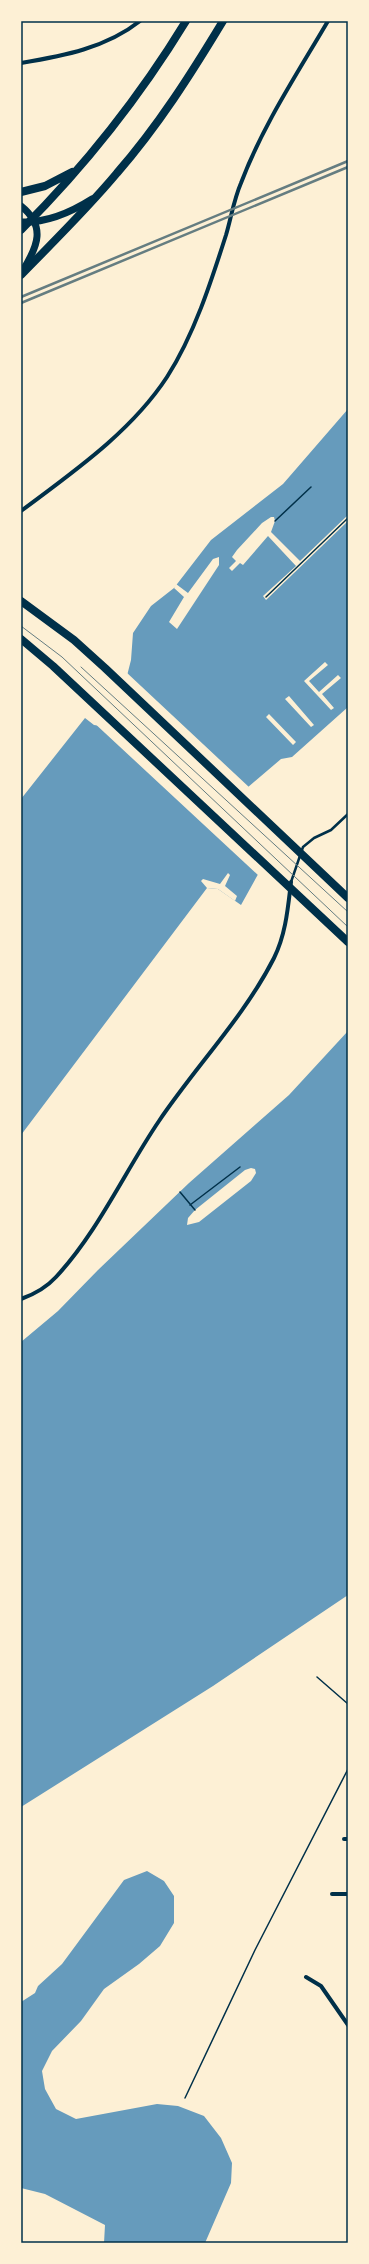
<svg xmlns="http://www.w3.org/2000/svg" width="369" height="2264" font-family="'Fira Sans',sans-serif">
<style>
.water{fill:#669bbc}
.pier{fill:#fdf0d5}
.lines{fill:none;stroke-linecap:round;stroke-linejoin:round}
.path{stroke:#003049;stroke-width:1.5}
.service{stroke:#003049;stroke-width:2.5}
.minor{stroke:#003049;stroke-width:4}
.tertiary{stroke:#003049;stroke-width:7}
.secondary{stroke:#003049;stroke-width:8}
.primary{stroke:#003049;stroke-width:8}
.tram{stroke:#657d81;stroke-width:1}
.rail{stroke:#657d81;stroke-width:2.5}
.neatline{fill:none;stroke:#003049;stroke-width:1.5}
</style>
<rect width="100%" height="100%" fill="#fdf0d5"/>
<path class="water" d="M348,409V707L292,757L281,759L240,794L220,830L261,869L241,905L218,889L207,888L21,1135V799L85,718L94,725L109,727L116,719L131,660L133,633L151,606L174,588L211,540L283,484Z
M348,1031V1595L213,1686L21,1807V1342L58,1311L98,1270L189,1183L289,1095Z
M147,1871L164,1881L174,1896V1923L160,1946L139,1964L104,1989L81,2021L52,2051L42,2071L45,2089L56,2109L76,2119L157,2104L178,2106L204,2116L221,2138L232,2163L231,2183L205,2243H104L105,2225L45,2194L21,2188V2002L35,1993L38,1986L62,1964L124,1880Z"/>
<path class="pier" d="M348,515V521L266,600L263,596L296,566L268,536L243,565L240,563L232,571L229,568L236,561L232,557L237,550L262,523L271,517H274L275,521L271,532L300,561Z
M219,557V565L177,629L169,622L184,597L174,588L176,584L188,593L213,559Z
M325,662L328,665L309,681L319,692L338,675L341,678L322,694L334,708L331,710L304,681Z
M126,672L250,788L242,796L222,829L263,868L259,876L91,720L95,723L111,724L115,719Z
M289,696L314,725L311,727L285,699Z
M269,714L296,742L293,745L266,717Z
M228,873L230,875L225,886L237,896L235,901L218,889L207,888L201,881L203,879L220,884Z
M251,1168L255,1169L256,1173L251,1181L199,1222L187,1225L188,1218L195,1210L245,1170Z"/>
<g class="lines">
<path class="path" d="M275,521L311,487
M266,597L348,518
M180,1192L195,1210
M190,1205L240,1167
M317,1677L348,1704
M185,2098L255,1950L348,1769"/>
<path class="service" d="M291,882L303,847L314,838L331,830L348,814"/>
<path class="minor" d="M21,63C63,56 106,48 140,21
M21,511C73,472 131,432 167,377C194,335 211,282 226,235C231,218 234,199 241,183C263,125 297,74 328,21
M21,1299C35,1294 46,1288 56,1277C98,1232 125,1171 159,1121C196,1066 244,1017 274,958C286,934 288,907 291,882
M344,1839H348
M332,1894H348
M306,1977L321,1986L348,2025"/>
<path class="tertiary" d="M21,206C46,226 38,246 23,270
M21,222C47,223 70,213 92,199"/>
<path class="secondary" d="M21,192L45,186L72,172
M21,230C85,166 139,98 186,21
M21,275C54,241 87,209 117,173C158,126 191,74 223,21"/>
<path class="primary" d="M21,601L74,640L105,668L348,898
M21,639L53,666L348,942"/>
<path class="tram" d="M21,626L62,657L348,927
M81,667L348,912"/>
<path class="rail" d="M21,297L348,161
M21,303L348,167"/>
</g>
<rect width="369" height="2264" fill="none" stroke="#fdf0d5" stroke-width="44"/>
<rect x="22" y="22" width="325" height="2220" class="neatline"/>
</svg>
